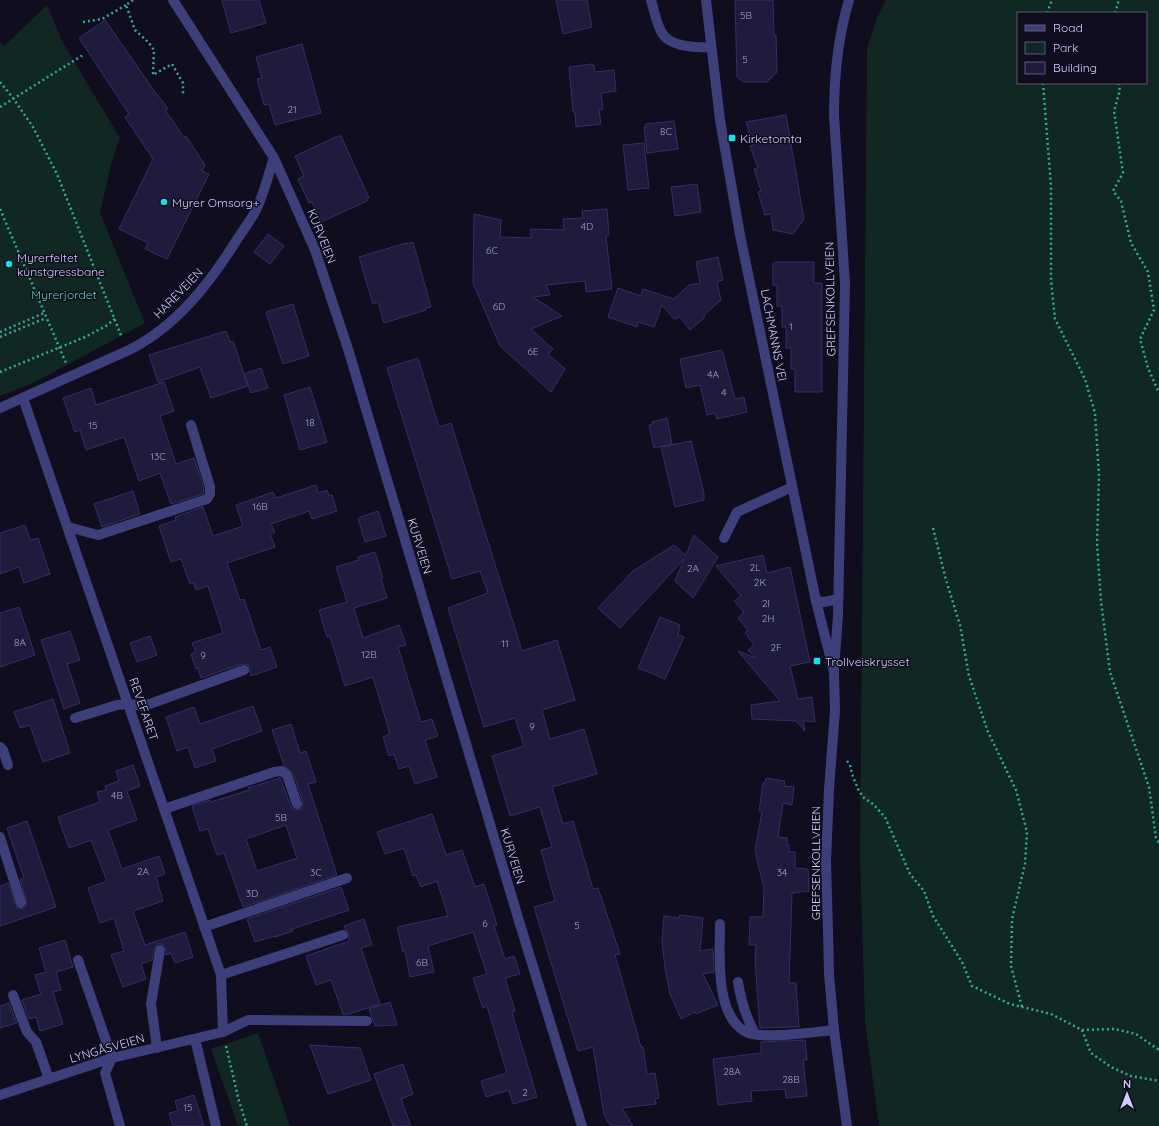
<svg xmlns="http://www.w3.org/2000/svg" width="1159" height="1126" font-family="Quicksand,sans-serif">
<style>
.green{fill:#112724;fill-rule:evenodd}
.building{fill:#1f1b3d;stroke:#352e68;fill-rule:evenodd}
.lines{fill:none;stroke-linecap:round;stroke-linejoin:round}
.path{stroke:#35a897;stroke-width:2.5;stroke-dasharray:2 3;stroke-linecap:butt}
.service{stroke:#3c3f79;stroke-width:10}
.minor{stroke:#3c3f79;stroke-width:10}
.tertiary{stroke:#3c3f79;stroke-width:10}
.poi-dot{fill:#10e2e5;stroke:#0f0d1e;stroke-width:1.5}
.labels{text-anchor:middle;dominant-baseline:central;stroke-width:3;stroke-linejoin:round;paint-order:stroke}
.number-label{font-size:10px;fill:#a3a0cc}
.poi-label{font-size:12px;fill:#cfcdfc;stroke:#0f0d1e;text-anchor:start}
.street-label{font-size:12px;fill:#cfcdfc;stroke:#0f0d1e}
.park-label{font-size:12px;fill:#5fd6ae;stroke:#0f0d1e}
</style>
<rect width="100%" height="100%" fill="#0f0d1e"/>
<path class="green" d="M886,0H1159V1126H879L865,1021L860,854L867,49L877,18ZM1018,13H1146V83H1018Z
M47,5L62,41L120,138L111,164L100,213L145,323L31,384L0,396V43L4,46Z
M258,1033L290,1126H238L211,1049Z"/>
<path class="building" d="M222,0H259L266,23L231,33Z
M556,0H587L592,27L563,34Z
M735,0H773L774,35H776L777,72L767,82H744L737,77Z
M105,20L157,95H158L168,109L165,110L184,137L186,136L205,165L202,171L209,174L167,259L145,249L148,243L119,229L153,159L125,117L129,114L79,38Z
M302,44L321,113L275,125L269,104L264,105L257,79L262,78L256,57Z
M592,64V65H594L595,72L614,70L616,91L601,93L603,109L599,110L601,124L576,127L575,112H573L569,67Z
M786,115L804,219L793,234L773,230L771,214L765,215L758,192L761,191L754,169L758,168L750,146L753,145L746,122Z
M674,121L678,149L647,153L644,127H646V124Z
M338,136H341L369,198L367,199V201L321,222L312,202L309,203L298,179L304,176L295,156Z
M644,143L649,188L628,190L623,145Z
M697,184L701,212L675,216L671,187Z
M607,209L609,235L606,236L612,289L586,292L585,281L546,285L550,295L533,297L562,316L531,329L553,349L548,354L565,369L551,392L500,346L473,283L474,214L501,220L500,237L531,238V229L564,230L563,219L583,218L582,211Z
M268,234L284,246L270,264L254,252Z
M413,242L431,307L426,308V310L384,323L378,302L373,304L359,257L406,243V244Z
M718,257L723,280L717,282L721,300L704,315V318L690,330L680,317L674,319L662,305L654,327L638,322L637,327L608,317L618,288L641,296L643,289L674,299L689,285L700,283L696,262Z
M777,262H814V283H822V392H795V369H791V348H786V327H782V306H777V285H773V263Z
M293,304L309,356L283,364L266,312Z
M226,331L230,342L233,341L248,386L211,398L200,367L158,382L149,355Z
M722,350L735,399L744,397L747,412L717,419L715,413L707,415L700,385L686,388L680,359Z
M418,358L439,427L451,423L522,651L557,640L575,700L542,710L550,739L584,729L597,774L552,787L563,824L573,821L593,889L598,888L620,954L615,955L641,1047H643L647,1074L655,1073L659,1098L655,1099L656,1104L622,1108L633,1126H611L604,1115L593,1047L578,1051L534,907L555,901L541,850L552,847L540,807L510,816L492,756L524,746L515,718L484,727L448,608L488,593L480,571L452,579L387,368Z
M261,368L268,388L251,393L244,374Z
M164,382L174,411L160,416L176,464L194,458L204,488L203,494L171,504L160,473L139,481L124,437L86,450L80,430L75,432L63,398L91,388L96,405Z
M310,387L327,442L300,450L284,395Z
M667,418L672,444L654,448L649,425L653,424L652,422Z
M691,441L704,494V500L675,507L661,447Z
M316,485L318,493L327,490L329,496L332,495L337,511L312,519L309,511L271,524L275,532L270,534L275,547L227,563L240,600L244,599L261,650L270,647L277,667L251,676L248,665L242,664L201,678L198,668L196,669L191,654L196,652L192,643L223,633L208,586L196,590L194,583L190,584L181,559L171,562L159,526L176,520L175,517L203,507L213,536L243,526L236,505L273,492L276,498Z
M133,491L140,514L102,527L94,504Z
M378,511L386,536L365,542L358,518Z
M25,525L30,540L38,538L50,574L24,583L19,567L0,574V533Z
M694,535L718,557L693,598L675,581L684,559L620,628L598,608L633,571L674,545L686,555Z
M375,552L383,578L381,579L387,598L354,608L363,638L399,625L406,645L398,647L421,722L432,719L438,736L425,740L437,777L415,784L409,766L399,769L394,754L389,756L383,737L390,734L373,677L345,686L330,636L327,637L319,610L347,602L336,567L359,560L358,557Z
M763,555L767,573L790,567L810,662L790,666L798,699L812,697L815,722L803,721L805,731L796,721L752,719L751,705L780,701L738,651L756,658L748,650L754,645L745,633L748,630L738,618L744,612L734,601L741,596L716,566Z
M19,607L35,655L0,667V613Z
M660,617L680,625L678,635L684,637L665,679L638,668Z
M70,631L80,660L67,664L80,703L64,709L41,640Z
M150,636L157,655L137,662L130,643Z
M53,699L70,753L43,762L30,725L20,728L14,712Z
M253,706L262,731L212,749L216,761L195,768L188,747L177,751L166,717L194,707L200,724Z
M291,724L300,753L306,751L316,782L308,784L337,875L243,907L224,853L217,855L208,829L200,831L192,806L210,800L211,802L249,790L248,788L280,778L292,809L296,810L302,809L303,802L293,773L284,765L272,730ZM286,825L297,858L257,871L246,839Z
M133,765L140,786L127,791L137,820L108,830L122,869L159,856L165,874L156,877L163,901L133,911L145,945L185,932L193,957L175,963L171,953L166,955V948L164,945L161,944H157L154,949L152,960L141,964L146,979L123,987L111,955L124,951L114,918L100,923L88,888L107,881L91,840L69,848L58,817L100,802L97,792L106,790L105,786L119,781L116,771Z
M766,778L785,781L784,786L794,787L792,805L783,803L778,837L787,838V845H789V852H795V868L808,869L809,891L792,893L789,983H796L799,1027L760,1028L755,960L756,945H749L750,917H763L764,888L755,851L762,812L759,811L763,783H765Z
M432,814L446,855L462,850L475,887L484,884L497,925L494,926L505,959L514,956L520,974L505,978L515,1011L512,1012L515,1023L537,1097L513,1104L509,1090L486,1097L481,1081L507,1073L487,1006L483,1008L473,978L487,974L473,932L428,946L434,972L410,977L405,951L403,952L397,927L448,916L437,881L421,887L416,875L413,876L404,848L385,854L377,832Z
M27,821L56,907L0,926V886L8,883L17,908L23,909L27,905L20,879L24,878L7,828Z
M341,887L349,910L292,929L293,931L275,937L274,936L255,942L247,919Z
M680,915L703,918L700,951L713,949L714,972L703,974L718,1005L696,1014L695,1012L681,1019L670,994L665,968L662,942L664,916L679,918Z
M364,919L372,945L361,948L380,1004L349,1014H343L331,980L316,985L306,956L349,941V933L345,929L344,926Z
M65,940L73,967L56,972L61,990L53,992L63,1024L40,1031L36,1017L29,1019L22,1000L41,994L35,975L46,972L39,948Z
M390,1002L397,1025L375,1026L369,1009Z
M9,1003L17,1023L0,1028V1006Z
M805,1040L807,1060H803L807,1096L786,1098L785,1089L751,1091L752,1101L718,1105L713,1059L761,1053V1042Z
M310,1045L360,1048L371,1080L328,1094Z
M403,1064L413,1094L401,1099L411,1126H393L374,1074Z
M194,1095L204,1126H173L169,1113L178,1111L175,1101Z"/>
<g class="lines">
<path class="path" d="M133,0L126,5L135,30L149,43L154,50L153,75L172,64L183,83V94
M1047,13L1052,0
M1115,13L1119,0
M83,22L102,19L126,5
M0,82L13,98L33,127L57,174L122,338
M1043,83L1051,186V280L1055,319L1085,379L1095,413L1099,475L1097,543L1101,601L1110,672L1149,787L1156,838L1159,843
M1118,83L1120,90L1114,111L1123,173L1113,191L1121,201L1131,243L1148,272L1154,310L1140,339L1148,368L1159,393
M0,107L83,55
M0,209L66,363
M0,332L44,313
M0,337L46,318
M0,372L85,337L106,326L115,319
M933,528L946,580L960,625L969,676L988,732L1016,790L1027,832L1025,864L1012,919L1011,966L1022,1007
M847,761L850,765L852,774L858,789L863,797L873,804L885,817L910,874L924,891L933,916L962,962L972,986L1010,1004L1051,1014L1082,1030L1115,1029L1136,1034L1159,1050
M1082,1030L1091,1053L1111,1067L1131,1076L1159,1081
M226,1046L239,1101L247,1126"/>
<path class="service" d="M651,0C654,10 656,23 662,33C670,47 697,48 711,47
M68,527L98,535L207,499L210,494V487L191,425
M724,538L737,512L792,487
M75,718L117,705L128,704L144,706L244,670
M0,747L3,750L8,765
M164,809L274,772L282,771L287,775L297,804
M0,837L21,903
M720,924C720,954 714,1015 746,1032C762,1040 815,1032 834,1030
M204,927L347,878
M78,960L112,1058L105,1073L120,1126
M221,975L343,935
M738,982C741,1001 746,1017 755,1034
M13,995L27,1032L36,1042L49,1079
M223,1032L248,1020L367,1021
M195,1039L216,1126
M157,1048L151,1004L160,950"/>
<path class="minor" d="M173,0L274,158L315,250L348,349L519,921L582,1126
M0,408L129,350C177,326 210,283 238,238C244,229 251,220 256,210C264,194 268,175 274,158
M816,601L824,602L838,599
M834,670L838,615L845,284L834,115C834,77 838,37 849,0
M0,1095L112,1058L223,1032L221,975L23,398"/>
<path class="tertiary" d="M706,0L720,120L740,235L816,601L834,672L835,711L829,789L826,862L828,931L829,974L834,1030L847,1126"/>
</g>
<g class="poi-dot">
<rect x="728" y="134" width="8" height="8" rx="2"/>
<circle cx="164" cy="202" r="4"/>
<circle cx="9" cy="264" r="4"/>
<rect x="813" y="657" width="8" height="8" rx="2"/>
</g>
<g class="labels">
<g class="number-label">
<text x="746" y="15">5B</text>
<text x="745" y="59">5</text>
<text x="292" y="109">21</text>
<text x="666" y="131">8C</text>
<text x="587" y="226">4D</text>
<text x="492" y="250">6C</text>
<text x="499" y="306">6D</text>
<text x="791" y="326">1</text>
<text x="533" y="351">6E</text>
<text x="713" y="374">4A</text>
<text x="724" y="392">4</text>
<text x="310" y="422">18</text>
<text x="93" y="425">15</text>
<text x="158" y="456">13C</text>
<text x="260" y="506">16B</text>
<text x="755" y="567">2L</text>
<text x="693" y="568">2A</text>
<text x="760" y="582">2K</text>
<text x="766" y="603">2I</text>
<text x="768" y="618">2H</text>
<text x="20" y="642">8A</text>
<text x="505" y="643">11</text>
<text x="776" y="647">2F</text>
<text x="369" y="654">12B</text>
<text x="203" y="655">9</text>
<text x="532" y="726">9</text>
<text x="117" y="795">4B</text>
<text x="281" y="817">5B</text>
<text x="143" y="871">2A</text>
<text x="316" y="872">3C</text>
<text x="782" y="872">34</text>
<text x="252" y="893">3D</text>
<text x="485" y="923">6</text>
<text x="577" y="925">5</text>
<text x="422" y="962">6B</text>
<text x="732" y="1071">28A</text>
<text x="791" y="1079">28B</text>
<text x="525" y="1092">2</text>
<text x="188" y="1107">15</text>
</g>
<g class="poi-label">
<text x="740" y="138">Kirketomta</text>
<text x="172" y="202">Myrer Omsorg+</text>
<text x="17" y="257">Myrerfeltet<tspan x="17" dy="14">kunstgressbane</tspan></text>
<text x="825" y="661">Trollveiskrysset</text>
</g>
<g class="street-label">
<text transform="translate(322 236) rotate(68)">KURVEIEN</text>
<text transform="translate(178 293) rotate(-46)">HAREVEIEN</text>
<text transform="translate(830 299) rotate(-91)">GREFSENKOLLVEIEN</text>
<text transform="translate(774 335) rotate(79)">LACHMANNS VEI</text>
<text transform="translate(420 546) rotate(73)">KURVEIEN</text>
<text transform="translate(144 709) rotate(71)">REVEFARET</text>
<text transform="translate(513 856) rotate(73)">KURVEIEN</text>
<text transform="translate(815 863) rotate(-90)">GREFSENKOLLVEIEN</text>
<text transform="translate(107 1048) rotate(-16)">LYNGÅSVEIEN</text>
</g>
<g class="park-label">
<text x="64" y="294">Myrerjordet</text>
</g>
</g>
<rect x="1017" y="12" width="130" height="72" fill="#0f0d1e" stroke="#5c5a77"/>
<rect x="1025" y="25" width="20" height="6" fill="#3c3f79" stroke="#5c5a77"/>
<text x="1053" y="32" font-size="12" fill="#cfcdfc">Road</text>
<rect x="1025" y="42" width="20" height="12" fill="#112724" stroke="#5c5a77"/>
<text x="1053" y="52" font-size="12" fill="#cfcdfc">Park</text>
<rect x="1025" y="62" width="20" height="12" fill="#1f1b3d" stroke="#5c5a77"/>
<text x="1053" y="72" font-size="12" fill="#cfcdfc">Building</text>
<g transform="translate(1127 1094)" stroke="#0f0d1e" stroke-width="3" paint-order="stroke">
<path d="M0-3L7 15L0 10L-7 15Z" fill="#cfcdfc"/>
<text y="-6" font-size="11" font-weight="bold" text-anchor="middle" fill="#cfcdfc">N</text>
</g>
</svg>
